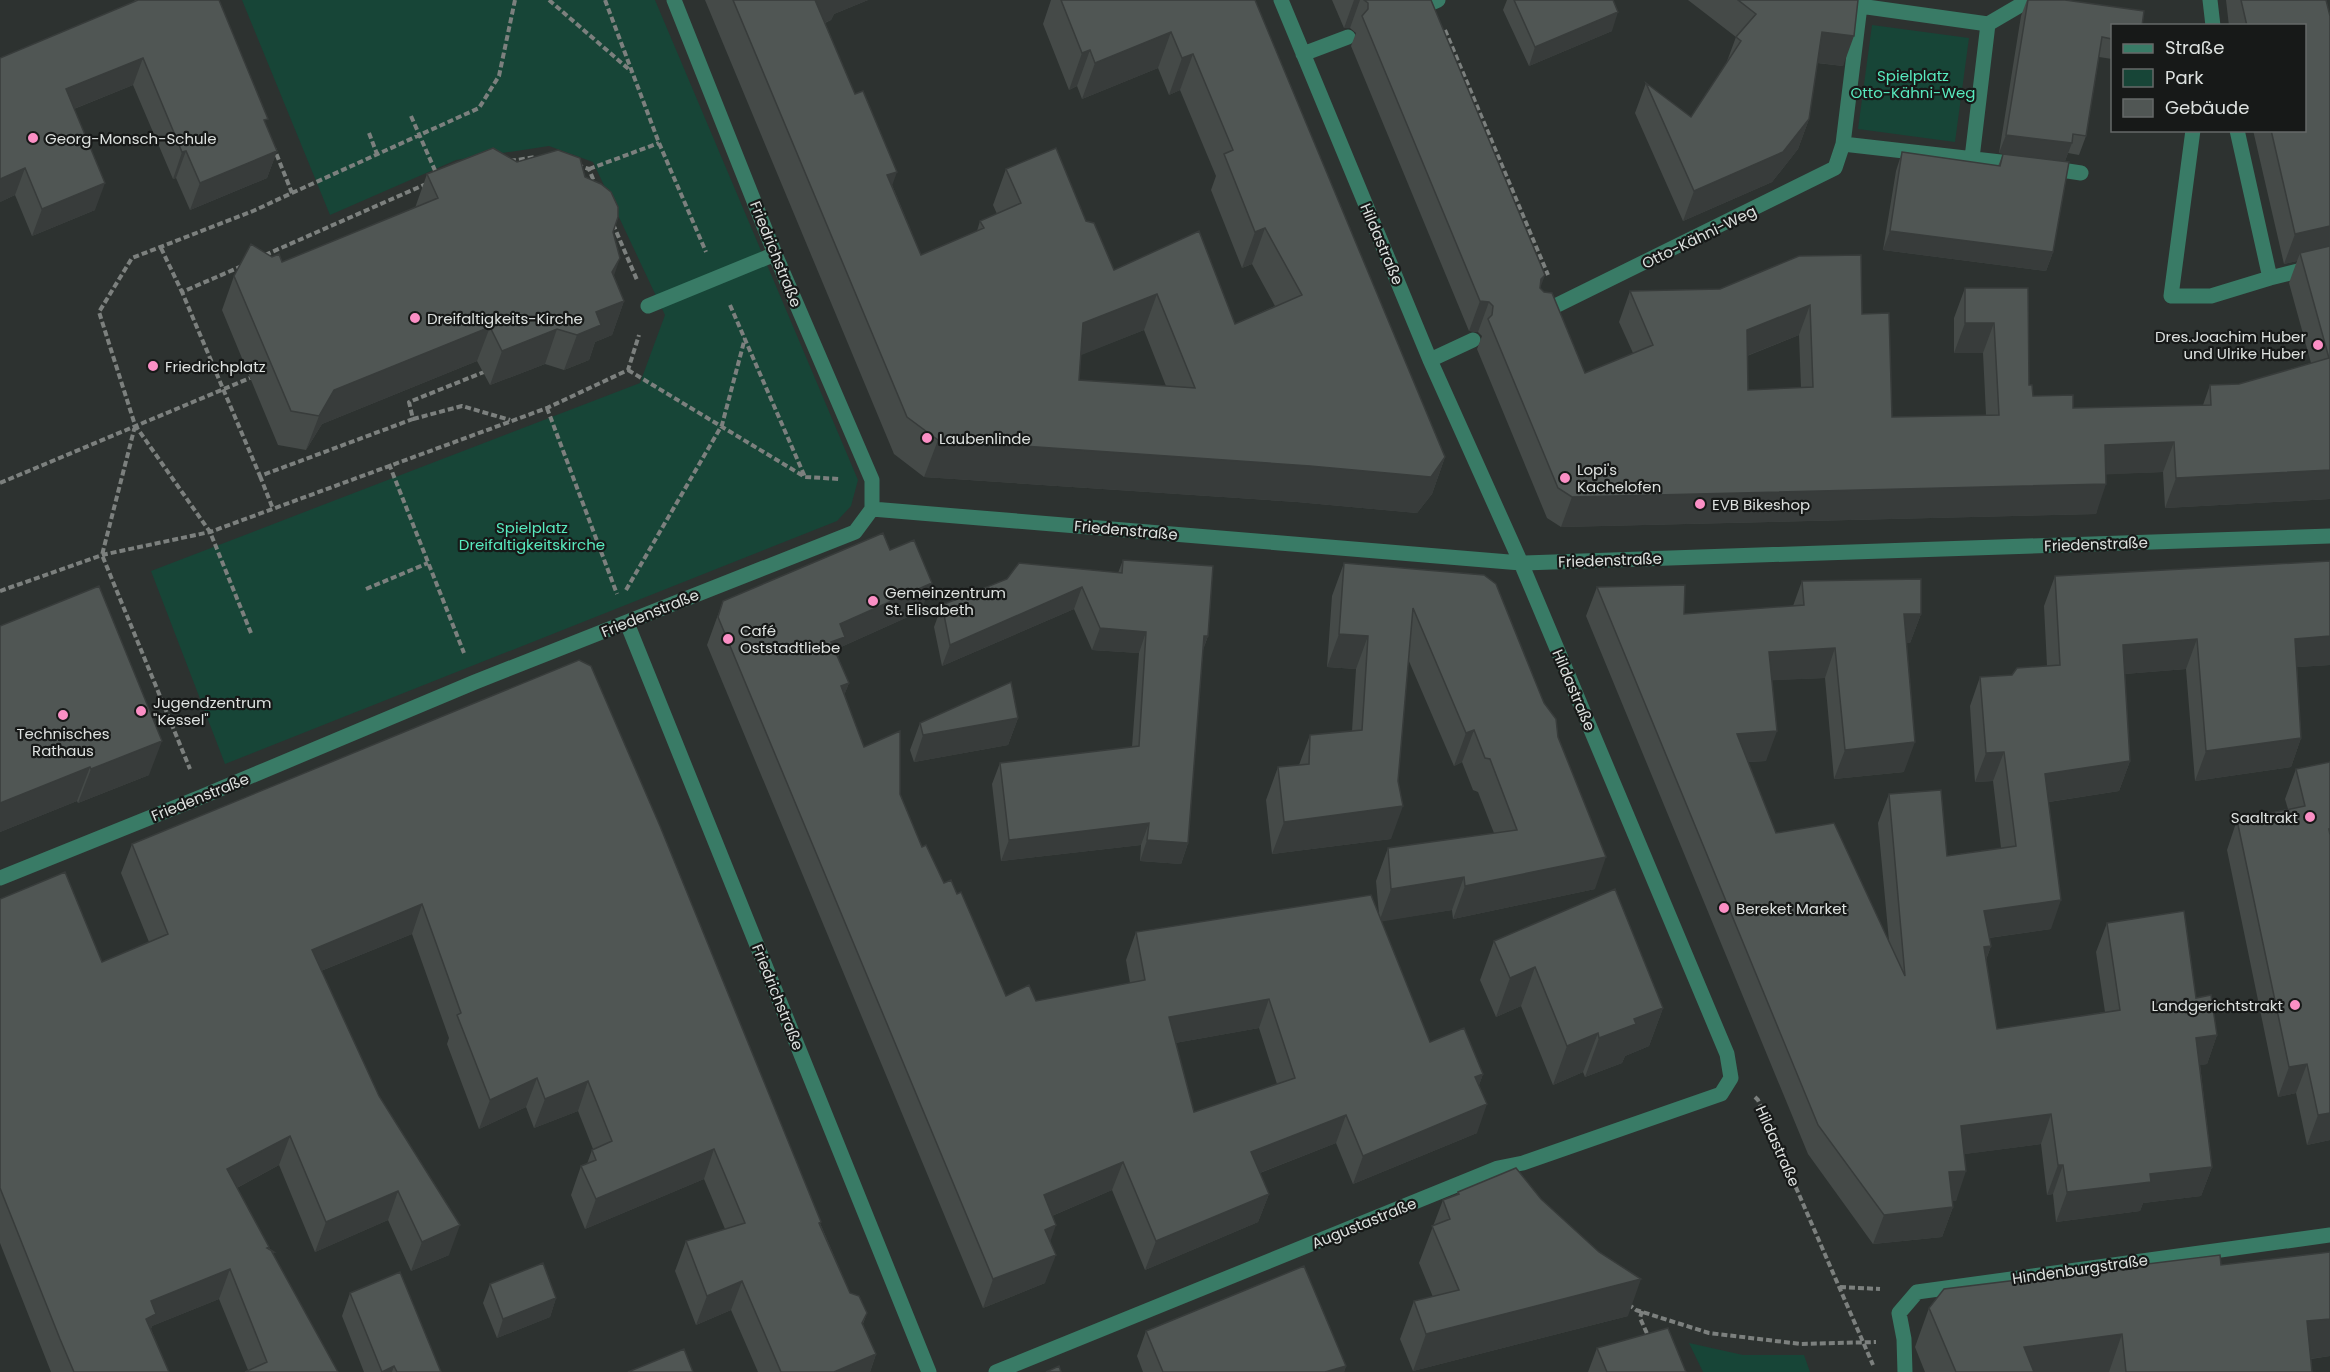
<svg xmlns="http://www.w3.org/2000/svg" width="2330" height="1372" font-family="Poppins,sans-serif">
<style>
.green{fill:#174537}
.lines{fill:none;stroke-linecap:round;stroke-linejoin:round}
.path{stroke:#7c807e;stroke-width:4;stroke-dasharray:6 3;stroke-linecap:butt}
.minor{stroke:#397b66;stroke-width:15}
.wall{fill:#454a48;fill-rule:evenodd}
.shaded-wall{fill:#383c3b}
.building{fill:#505654;stroke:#383c3b;stroke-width:1.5;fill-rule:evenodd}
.poi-dot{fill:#fb8fc5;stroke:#171918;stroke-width:2}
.labels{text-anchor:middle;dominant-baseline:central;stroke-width:4.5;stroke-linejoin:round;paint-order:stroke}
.park-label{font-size:15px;fill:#58ebbf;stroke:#171918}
.poi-label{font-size:15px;fill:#dde1df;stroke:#171918;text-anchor:start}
.street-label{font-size:15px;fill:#dde1df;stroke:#171918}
</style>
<rect width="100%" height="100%" fill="#2d3230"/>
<path class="green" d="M242,0H655L858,480L851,506L837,521L225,764L151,571L640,383L665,315L593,162L549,146L456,160L330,215Z
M1872,25L1969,38L1955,142L1858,129Z
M1689,1343L1743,1355H1804L1810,1372H1703Z"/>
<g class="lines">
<path class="path" d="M549,0L632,72
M605,0L659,143L706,252
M1445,30L1548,275
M411,116L437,175
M369,133L377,154
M510,161L536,157
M577,165L589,169L595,184
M589,169L659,143
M292,193L479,108L499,76L515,0
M613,224L637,280
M161,248L182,292
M265,255L426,184
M242,266L182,292L260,476L413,419L409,402L484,372
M730,305L805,477
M628,370L805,477L840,479
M547,408L617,594
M413,419L462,406L510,420
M135,426L102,555L190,769
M389,464L464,653
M260,476L273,509
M0,483L250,378
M366,589L428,563
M626,590L722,425L745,338
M0,591L102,555L210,532L547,408L628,370L639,335
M251,633L210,532L135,425L99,312L132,258L253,211L292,193L274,148
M1755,1097L1758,1100L1873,1365
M1840,1287L1880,1289
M1628,1304L1636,1310L1709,1333L1801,1344L1876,1342
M1642,1311L1640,1318L1649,1338"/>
<path class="minor" d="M674,0L775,254L872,480V509
M2210,0L2213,26
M1415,10L1438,0
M1988,24L2029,0
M1303,54L1348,37
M2193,130L2171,296H2211L2270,278
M2237,130L2270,278L2330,263
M1972,158L1988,24L1860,6L1843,144L2018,164
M2048,168L2081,173
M648,306L775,254
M1541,313L1835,168L1843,144
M1430,360L1473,340
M872,509L1521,563L2330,536
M627,623L929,1372
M0,878L201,797L475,682L855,532L872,509
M996,1372L1498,1168L1523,1163L1721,1094L1731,1078L1727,1054L1521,563L1430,360L1281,0
M1905,1372L1904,1339L1899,1313L1917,1292L2330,1235"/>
</g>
<path class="wall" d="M135,0H219L266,125L277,151L267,178L190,210L176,178L173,179L133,85L74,109L95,210L32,236L15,195L0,202Z
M705,0H868L834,14L831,20L825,23L921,255L977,231L980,221L997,214L993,205L1006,169L1086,221L1114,270L1235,324L1275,306L1252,264L1242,268L1211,190L1216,176L1180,90L1169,95L1158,68L1082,99L1077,86L1069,90L1043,24L1051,0H1255L1445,457L1432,494L1417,513L1297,502L924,477L894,454ZM1144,330L1166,386L1079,380L1080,355Z
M1332,0H1431L1540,288L1585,373L1633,353L1619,322L1630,291L1720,289L1862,314L1892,417L1986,415L1983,353H1954V318L1965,288H2028L2029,385L2033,396L2073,408L2203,405L2210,385L2239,384L2311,363L2289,283L2297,261L2284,264L2253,130H2304V26H2229L2226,0H2326L2330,499L2165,508L2163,472L2106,474L2096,514L1561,527L1547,518L1477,349L1482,336L1478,332L1469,331L1351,46L1356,33L1350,28H1344ZM1799,335L1801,388L1748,390L1747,356Z
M1507,0H1613L1612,31L1529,66L1503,10Z
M1688,0H1858L1843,66L1817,63L1809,119L1798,149L1772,182L1683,221L1635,113L1646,83L1691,117L1726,64L1736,37Z
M2027,0H2065L2112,26V59L2099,57L2086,136L2079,155L2068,153L2065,161L1999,153L2021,16Z
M1902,152L1998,166L2003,154L2053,252L2046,271L1883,250L1896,171Z
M517,162L585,177L613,232L614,276L624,301L612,335L595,342L589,360L564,370L545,364L490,385L477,361L322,424L306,450L278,445L222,310L234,276L272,257L282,262L415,208L427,174Z
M890,550L921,611L841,647L838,657L849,683L844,695L864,747L900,794L922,847L944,883L1006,996L1036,1001L1130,983L1126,960L1136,932L1379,914L1376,881L1388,848L1494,833L1478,792L1473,790L1462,762L1454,766L1408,659L1391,839L1272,854L1266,800L1278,767L1299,765L1310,735L1352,731L1356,669L1327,667L1332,596L1344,563L1484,575L1558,737L1595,889L1453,919L1452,910L1381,921L1430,1042L1483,1074L1479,1085L1477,1133L1353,1184L1336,1143L1260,1173L1269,1194L1258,1222L1145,1270L1112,1190L1052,1216L1045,1283L983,1308L707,645L723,601ZM1259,1028L1277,1084L1194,1112L1175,1043Z
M1123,560L1208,636L1203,650L1188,843L1181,864L1140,861L1141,845L1001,861L992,784L1000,763L1132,747L1139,653L1092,650L1074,609L942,666L934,627L942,605L1118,573Z
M2055,576L2330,665L2297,667L2301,738L2291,767L2195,781L2186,669L2124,674L2130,761L2119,791L2049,802L2051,929L1989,938L1991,946L1986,960L1997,1029L2105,1012L2096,952L2107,923L2196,998L2217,1035L2207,1064L2200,1065L2212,1167L2201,1196L2143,1203L2140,1211L2056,1222L2053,1194L2047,1195L2041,1144L1964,1154L1956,1201H1952L1953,1207L1942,1237L1873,1244L1808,1154L1586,616L1597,587L1684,614L1793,606L1802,581L1921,614L1910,643H1906L1904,772L1834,779L1825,678L1772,680L1766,761L1748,762L1776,833L1889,941L1878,823L1889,794L1947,856L2001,848L1993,781L1975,782L1970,706L1980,677L2012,675L2047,666L2044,606Z
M0,626L149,775L78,803L77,801L0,832Z
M579,660L850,1293L867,1313L863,1324L876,1354L870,1372H758L731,1310L696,1325L675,1271L686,1241L725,1229L704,1179L585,1229L571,1195L581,1166L587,1164L592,1150L593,1149L578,1111L534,1128L526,1107L479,1129L447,1044L449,1038L412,934L321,971L449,1255L411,1271L388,1220L315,1252L279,1165L237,1188L269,1247V1248L274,1252L273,1254L338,1372L248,1370L219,1299L152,1326L151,1329L169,1372H51L0,1243V899L102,962L149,942L121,873L132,844Z
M1018,718L1008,745L914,762L910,750L920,723Z
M2330,762V1140L2307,1145L2296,1093L2278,1097L2227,850L2237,820L2288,809L2285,799L2296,769Z
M1494,941L1663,1008L1649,1046L1625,1056L1622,1063L1585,1077L1583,1072L1553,1085L1521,1006L1496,1017L1480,980Z
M1458,1192L1628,1316L1413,1371L1400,1339L1414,1301L1433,1297L1419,1263L1443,1200L1457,1195Z
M2330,1252V1356L2311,1359L2312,1372H1925L1915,1347L1929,1308L2221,1265Z
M490,1284L556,1298L550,1317L497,1338L483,1303Z
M350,1293L441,1372H364L342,1316Z
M1146,1331L1346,1366L1344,1372H1143L1137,1356Z
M1597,1348L1686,1372H1588Z"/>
<path class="shaded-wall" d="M812,0H868L834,14L831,20L800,32Z
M1354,0H1360L1350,28H1344Z
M1618,12L1612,31L1529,66L1535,47Z
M1171,32L1158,68L1082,99L1095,63Z
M1822,32L1854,36L1843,66L1811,62Z
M1090,50L1077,86L1069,90L1082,53Z
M1193,54L1180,90L1169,95L1182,58Z
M143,58L133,85L56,116L66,89Z
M1809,119L1798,149L1772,182L1683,221L1694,191Z
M2006,135L2072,143L2065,161L1999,153Z
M186,151L176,178L173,179L182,152Z
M277,151L267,178L190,210L200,183Z
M25,168L15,195L0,202V179Z
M897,172L884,208L887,175Z
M105,183L95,210L32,236L42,209Z
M2330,226V249L2300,253L2297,261L2284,264L2295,234Z
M1265,228L1252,264L1242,268L1255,232Z
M1890,231L2053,252L2046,271L1883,250Z
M620,258L608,293L612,272Z
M1545,275L1534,305L1541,279Z
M1157,294L1144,330L1069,360L1083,323Z
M624,301L612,335L595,342L589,360L564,370L577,335L596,312Z
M1480,301L1489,302L1478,332L1469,331Z
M1810,305L1799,335L1736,360L1747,330Z
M1965,323H1994L1983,353H1954Z
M490,327L477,361L322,424L306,450L319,416L334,390Z
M557,329L545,364L490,385L502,351Z
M938,440L1445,457L1432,494L1417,513L1297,502L924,477Z
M2174,442L2163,472L2094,475L2105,445Z
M2330,470V499L2165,508L2176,478Z
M2106,484L2096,514L1561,527L1572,497Z
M932,583L921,611L841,647L835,665L831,642L840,624Z
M1082,587L1074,609L942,666L950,645Z
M1904,614H1921L1910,643L1893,644Z
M1100,628L1146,632L1139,653L1092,650Z
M1339,634L1368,636L1356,669L1327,667Z
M1204,636H1208L1200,657Z
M2330,636V665L2284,668L2295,639Z
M2197,639L2186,669L2112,675L2123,645Z
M1835,648L1825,678L1758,681L1769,652Z
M849,683L838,711L841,686Z
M1018,718L1008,745L914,762L923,735Z
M1474,730L1462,762L1454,766L1466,733Z
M1777,731L1766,761L1727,763L1737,734Z
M2301,738L2291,767L2195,781L2206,751Z
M162,741L149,775L78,803L91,769Z
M1915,742L1904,772L1834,779L1845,750Z
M2004,752L1993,781L1975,782L1986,753Z
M2130,761L2119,791L2035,804L2045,774Z
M90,767L77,801L0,832V803Z
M1403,806L1391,839L1272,854L1284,822Z
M1149,823L1141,845L1001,861L1009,840Z
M1147,840L1188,843L1181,864L1140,861Z
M1606,857L1595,889L1453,919L1465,886Z
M1464,877L1452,910L1379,922L1391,889Z
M2061,900L2051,929L1973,940L1984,911Z
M422,904L412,934L301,979L312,950Z
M1991,946L1980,975L1984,947Z
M1535,967L1521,1006L1496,1017L1510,978Z
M1269,999L1259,1028L1158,1046L1169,1017Z
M1663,1008L1649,1046L1625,1056L1622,1063L1585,1077L1599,1038L1634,1019Z
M1598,1033L1583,1072L1553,1085L1567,1046Z
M2217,1035L2207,1064L2186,1068L2196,1038Z
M2307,1064L2296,1093L2278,1097L2289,1067Z
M1483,1074L1473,1102L1475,1077Z
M537,1078L526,1107L479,1129L490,1100Z
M588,1081L578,1111L534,1128L545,1099Z
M1487,1104L1477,1133L1353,1184L1363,1156Z
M2330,1113V1140L2307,1145L2318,1115Z
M2051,1114L2041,1144L1950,1156L1961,1126Z
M1346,1115L1336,1143L1241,1180L1251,1152Z
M290,1136L279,1165L216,1199L227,1169Z
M714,1149L704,1179L585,1229L596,1199Z
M1123,1162L1112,1190L1033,1224L1044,1195Z
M2058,1165H2063L2053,1194L2047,1195Z
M2212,1167L2201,1196L2143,1203L2140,1211L2056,1222L2067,1192L2150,1174Z
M1966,1171L1956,1201H1938L1949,1172Z
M398,1191L388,1220L315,1252L326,1222Z
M1269,1194L1258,1222L1145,1270L1156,1241Z
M1953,1207L1942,1237L1873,1244L1884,1215Z
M460,1225L449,1255L411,1271L422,1242Z
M1056,1225L1046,1254L1045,1230Z
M1056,1255L1045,1283L983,1308L993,1279Z
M230,1269L219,1299L152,1326L145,1344L136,1348L151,1301Z
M1641,1279L1628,1316L1413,1371L1426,1334Z
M742,1281L731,1310L696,1325L707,1296Z
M556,1298L550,1317L497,1338L503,1319Z
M2330,1319V1356L2292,1361L2307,1321Z
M2122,1334L2109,1372H2014L2024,1347Z
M876,1354L870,1372H834Z
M394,1366L392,1372H382Z
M1346,1366L1344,1372H1325Z"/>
<path class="building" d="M138,0H219L268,119L264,120L277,151L200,183L186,151L182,152L143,58L66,89L105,183L42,209L25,168L0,179V58Z
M733,0H815L855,94L863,91L897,172L887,175L921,255L984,228L980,221L1021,203L1006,169L1056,148L1086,221L1094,223L1114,270L1199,231L1235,324L1302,295L1265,228L1255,232L1224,154L1233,150L1193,54L1182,58L1171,32L1095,63L1090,50L1082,53L1061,0H1255L1445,457L1431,477L1310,466L938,440L907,417ZM1157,294L1195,388L1079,380L1083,323Z
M1364,0H1431L1545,275L1541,279L1540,288L1544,292L1552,293L1585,373L1653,345L1630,291L1720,289L1799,256L1861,255L1862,314L1889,313L1892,417L1999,415L1994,323H1965V288H2028L2029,385H2032L2033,396L2073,395V408L2211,405L2210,385L2239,384L2329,358L2300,253L2330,246V470L2176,478L2174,442L2105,445L2106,484L1572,497L1558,488L1488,319L1492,315L1493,306L1489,302L1480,301L1362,16L1368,9V3ZM1810,305L1813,387L1748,390L1747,330Z
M1514,0H1613L1618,12L1535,47Z
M1738,0H1858L1854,36L1822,32L1809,119L1783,152L1694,191L1646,83L1691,117L1741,41L1736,37L1756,14Z
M2028,0H2065L2144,11L2142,26H2112V39L2102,37L2086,136L2073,134L2072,143L2006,135Z
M2241,0H2326L2330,16V226L2295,234L2271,130H2304V26H2247Z
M493,148L517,162L558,150L580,158L585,177L601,184L611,192L618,207V217L613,232L620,258L612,272L624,301L596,312L601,325L577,335L557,329L502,351L490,327L334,390L319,416L291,411L234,276L251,244L272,257L279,254L282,262L438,198L427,174Z
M1902,152L2000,166L2003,154L2069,162L2053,252L1890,231Z
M883,533L890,550L914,540L932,583L840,624L845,637L831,642L849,683L841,686L864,747L900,731V794L922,847L926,845L944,883L951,880L957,894L961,892L1006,996L1029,985L1036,1001L1145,980L1136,932L1371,895L1430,1042L1464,1028L1483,1074L1475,1077L1487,1104L1363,1156L1346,1115L1251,1152L1269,1194L1156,1241L1123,1162L1044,1195L1056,1225L1045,1230L1056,1255L993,1279L718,617L723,601ZM1269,999L1295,1078L1194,1112L1169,1017Z
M1123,560L1213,566L1208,636H1204L1188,843L1147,840L1149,823L1009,840L1000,763L1139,746L1146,632L1100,628L1082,587L950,645L942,605L1007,579L1019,563L1122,573Z
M2330,561V636L2295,639L2301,738L2206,751L2197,639L2123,645L2130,761L2045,774L2061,900L1984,911L1991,946L1984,947L1997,1029L2120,1010L2107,923L2184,911L2196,998L2211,995L2217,1035L2196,1038L2212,1167L2150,1174L2151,1182L2067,1192L2063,1165H2058L2051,1114L1961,1126L1966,1171L1949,1172L1953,1207L1884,1215L1818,1125L1597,587L1685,585L1684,614L1804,605L1802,581L1921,579V614H1904L1915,742L1845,750L1835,648L1769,652L1777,731L1737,734L1776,833L1834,823L1905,976L1889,794L1941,790L1947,856L2016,846L2004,752L1986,753L1980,677L2012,675L2017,668L2060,665L2055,576Z
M1344,563L1484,575L1496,584L1544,703L1556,719L1558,737L1606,857L1465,886L1464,877L1391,889L1388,848L1517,830L1490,759L1485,758L1474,730L1466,733L1413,608L1398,781L1403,806L1284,822L1278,767L1309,764L1310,735L1362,730L1368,636L1339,634Z
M99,586L162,741L91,769L90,767L0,803V626Z
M579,660L591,666L660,826L821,1222L819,1223L850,1293L859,1296L867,1313L862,1323L876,1354L834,1372H781L742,1281L707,1296L686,1241L745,1223L714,1149L596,1199L581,1166L596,1160L592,1150L612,1141L588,1081L545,1099L537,1078L490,1100L457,1015L461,1013L422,904L312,950L379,1096L460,1225L422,1242L398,1191L326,1222L290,1136L227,1169L269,1247L267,1248L274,1252H272L338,1372H245L267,1362L230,1269L151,1301L156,1314L146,1319L169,1372H74L60,1339L0,1188V899L65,872L102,962L168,934L132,844Z
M1011,682L1018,718L923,735L920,723Z
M2330,762V829H2329L2330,835V1113L2318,1115L2307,1064L2289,1067L2237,820L2305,806L2296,769Z
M1615,889L1663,1008L1634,1019L1636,1024L1599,1038L1598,1033L1567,1046L1535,967L1510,978L1494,941Z
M1516,1168L1541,1199L1599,1252L1641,1279L1426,1334L1414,1301L1459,1290L1432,1226L1450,1219L1443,1200L1459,1194L1458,1192Z
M2330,1252V1319L2307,1321L2312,1372H2126L2122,1334L2024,1347L2034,1372H1956L1929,1308L1944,1289L2220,1255L2221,1265Z
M543,1263L556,1298L503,1319L490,1284Z
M1304,1266L1346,1366L1325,1372H1163L1146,1331Z
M400,1272L441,1372H397L394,1366L382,1372L350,1293Z
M1668,1328L1686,1372H1607L1597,1348Z
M684,1349L693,1372H628Z
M1059,1366L1061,1372H1046Z"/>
<g class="poi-dot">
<circle cx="33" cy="138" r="6"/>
<circle cx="415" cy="318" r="6"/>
<circle cx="2318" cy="345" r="6"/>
<circle cx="153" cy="366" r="6"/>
<circle cx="927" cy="438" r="6"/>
<circle cx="1565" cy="478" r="6"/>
<circle cx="1700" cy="504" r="6"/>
<circle cx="873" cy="601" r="6"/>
<circle cx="728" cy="639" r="6"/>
<circle cx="141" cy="711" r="6"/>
<circle cx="63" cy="715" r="6"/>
<circle cx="2310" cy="817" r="6"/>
<circle cx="1724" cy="908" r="6"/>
<circle cx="2295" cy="1005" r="6"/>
</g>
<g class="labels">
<g class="park-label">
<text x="1913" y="75">Spielplatz<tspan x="1913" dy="17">Otto-Kähni-Weg</tspan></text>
<text x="532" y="527">Spielplatz<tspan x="532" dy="17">Dreifaltigkeitskirche</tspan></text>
</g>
<g class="poi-label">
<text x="45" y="138">Georg-Monsch-Schule</text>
<text x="427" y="318">Dreifaltigkeits-Kirche</text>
<text x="2306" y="336" text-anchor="end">Dres.Joachim Huber<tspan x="2306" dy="17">und Ulrike Huber</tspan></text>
<text x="165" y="366">Friedrichplatz</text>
<text x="939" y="438">Laubenlinde</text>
<text x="1577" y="469">Lopi's<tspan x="1577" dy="17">Kachelofen</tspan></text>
<text x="1712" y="504">EVB Bikeshop</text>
<text x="885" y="592">Gemeinzentrum<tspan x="885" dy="17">St. Elisabeth</tspan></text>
<text x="740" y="630">Café<tspan x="740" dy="17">Oststadtliebe</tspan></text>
<text x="153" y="702">Jugendzentrum<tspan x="153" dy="17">"Kessel"</tspan></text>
<text x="63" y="733" text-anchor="middle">Technisches<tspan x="63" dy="17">Rathaus</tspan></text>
<text x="2298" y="817" text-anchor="end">Saaltrakt</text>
<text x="1736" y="908">Bereket Market</text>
<text x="2283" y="1005" text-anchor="end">Landgerichtstrakt</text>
</g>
<g class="street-label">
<text transform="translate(1699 237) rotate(-26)">Otto-Kähni-Weg</text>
<text transform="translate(1382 244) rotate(67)">Hildastraße</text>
<text transform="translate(776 254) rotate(68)">Friedrichstraße</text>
<text transform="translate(1126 530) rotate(5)">Friedenstraße</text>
<text transform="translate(2096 544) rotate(-2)">Friedenstraße</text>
<text transform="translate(1610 560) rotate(-2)">Friedenstraße</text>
<text transform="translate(650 613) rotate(-22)">Friedenstraße</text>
<text transform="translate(1574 690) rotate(67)">Hildastraße</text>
<text transform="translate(200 797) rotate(-22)">Friedenstraße</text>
<text transform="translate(778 997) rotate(68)">Friedrichstraße</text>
<text transform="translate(1778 1146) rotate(66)">Hildastraße</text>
<text transform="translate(1364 1223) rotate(-22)">Augustastraße</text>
<text transform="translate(2080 1269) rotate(-8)">Hindenburgstraße</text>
</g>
</g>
<rect x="2111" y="24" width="195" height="108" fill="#171918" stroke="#666968" stroke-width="1.5"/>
<rect x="2123" y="44" width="30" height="9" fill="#397b66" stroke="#666968" stroke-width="1.5"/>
<text x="2165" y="54" font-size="18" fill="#dde1df">Straße</text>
<rect x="2123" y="69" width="30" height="18" fill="#174537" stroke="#666968" stroke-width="1.5"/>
<text x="2165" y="84" font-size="18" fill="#dde1df">Park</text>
<rect x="2123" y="99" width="30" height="18" fill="#505654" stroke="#666968" stroke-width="1.5"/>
<text x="2165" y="114" font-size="18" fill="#dde1df">Gebäude</text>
</svg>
